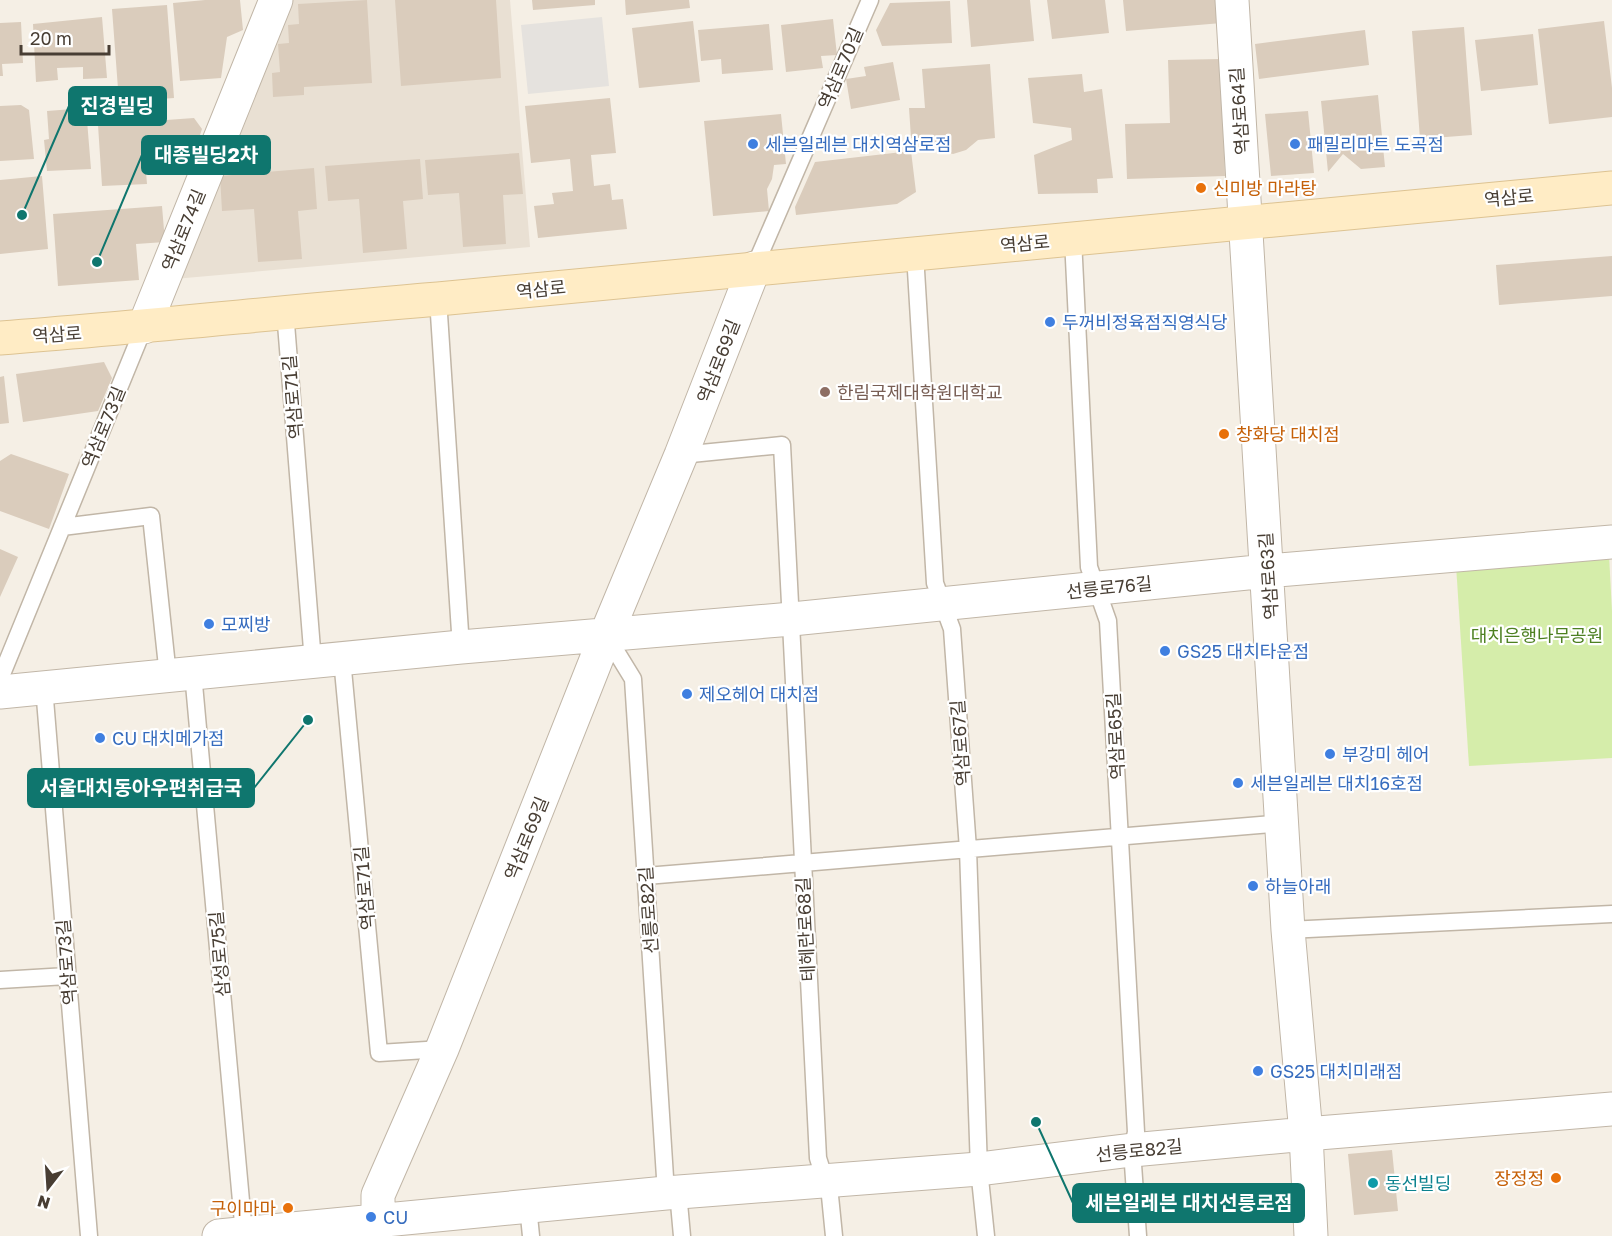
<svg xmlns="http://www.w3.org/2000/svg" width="1612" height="1236" font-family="'Golos Text','Noto Sans KR',sans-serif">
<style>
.residential{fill:#e9e0d3}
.green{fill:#d5edaa}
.parking{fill:#e5e2de}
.building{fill:#daccbc}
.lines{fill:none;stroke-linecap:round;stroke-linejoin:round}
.service-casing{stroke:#c1b6a7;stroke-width:19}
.minor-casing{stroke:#c1b6a7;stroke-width:35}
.secondary-casing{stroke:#ddc392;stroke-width:35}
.service{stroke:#fff;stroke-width:16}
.minor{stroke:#fff;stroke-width:33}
.secondary{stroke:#ffecc5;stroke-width:33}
.shop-dot{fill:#3f7fe0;stroke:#fff;stroke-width:2}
.food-dot{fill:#e8710a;stroke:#fff;stroke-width:2}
.education-dot{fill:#8d6e63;stroke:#fff;stroke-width:2}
.culture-dot{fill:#0f9aa8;stroke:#fff;stroke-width:2}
.labels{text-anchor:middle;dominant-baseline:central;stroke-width:4.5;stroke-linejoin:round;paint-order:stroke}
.street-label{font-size:18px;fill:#483e34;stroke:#fff}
.shop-label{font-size:18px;fill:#366cbe;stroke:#fff;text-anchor:start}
.food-label{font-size:18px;fill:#c56008;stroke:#fff;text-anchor:start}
.education-label{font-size:18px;fill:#785e54;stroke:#fff;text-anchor:start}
.park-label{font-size:18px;fill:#4d8021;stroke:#fff}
.culture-label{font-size:18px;fill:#0d838f;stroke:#fff;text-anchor:start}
.leader{fill:none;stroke:#0f766e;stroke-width:2}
.callout-dot{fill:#0f766e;stroke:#fff;stroke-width:2}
.callout{fill:#0f766e;stroke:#0f766e;stroke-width:2}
.callout-label{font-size:20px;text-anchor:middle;font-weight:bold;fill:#fff}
</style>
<rect width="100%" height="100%" fill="#f5efe5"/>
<path class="residential" d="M278,0H510L530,247L163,280Z"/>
<path class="green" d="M1609,555L1612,611V758L1469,766L1456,565Z"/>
<path class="parking" d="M602,17L609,86L528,94L521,25Z"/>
<path class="building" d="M205,0H240L243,30L227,37L221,78L180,81L173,3Z
M367,0L372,83L304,87V95L273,97L272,73L280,72L278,44L289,43L288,25L299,24L298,4Z
M395,0H496L501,78L401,86Z
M532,0H595V5L533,10Z
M625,0H689L690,8L626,15Z
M967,0H1030L1034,41L971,47Z
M1047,0H1105L1109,33L1052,39Z
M1123,0H1220L1222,23L1126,31Z
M950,1L952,43L882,46L876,30L890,3Z
M167,5L174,98L119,102L112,9Z
M102,17L107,78L83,79V67L57,68L58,80L36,82L33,24Z
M833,19L837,55L821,56L823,68L786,72L781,25Z
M693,21L700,82L639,88L632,28Z
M1604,21L1612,88V117L1549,124L1538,29Z
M21,22L23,63L2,64L3,76H0V23Z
M769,24L773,70L722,74L721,59L701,61L698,30Z
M1464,27L1472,135L1420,139L1412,31Z
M1365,30L1369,65L1259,79L1255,44Z
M1533,34L1538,85L1481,91L1475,40Z
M1221,59L1225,176L1127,179L1125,124L1170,123L1168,60Z
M893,62L900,100L851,109L846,79L866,76L864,67Z
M990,64L995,138L978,140L966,150L953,154L942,151L926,141L911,138L909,108H925L922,69Z
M1082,74L1084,92L1102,89L1113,178L1097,179L1098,193L1038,194L1034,155L1072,140L1071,128L1033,123L1028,78Z
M1378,95L1385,167L1361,169L1343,154L1328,172L1321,101Z
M610,98L616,153L591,155L594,186L610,184L612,200L623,199L627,229L538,238L534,206L554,204L552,193L573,191L570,159L531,163L525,106Z
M21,105L29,110L34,159L0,161V106Z
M86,108L91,169L47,171L44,140L49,139L47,111Z
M1308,111L1314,173L1271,176L1265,114Z
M781,114L786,164L774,165L772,179L767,189L769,211L713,216L704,121Z
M194,118L202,129L192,159L145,160L147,184L102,186L98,125Z
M911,151L916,192L897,204L796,215L795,207L815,162Z
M519,153L523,194L503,195L506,244L463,247L459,193L428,195L425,160Z
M420,159L423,199L403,201L407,249L363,253L359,199L328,201L325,166Z
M314,168L317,209L298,211L302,259L258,262L254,209L222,211L220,176Z
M42,176L48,249L0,254V180Z
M162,206L165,242L136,244L139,280L58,286L53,214Z
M1612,256V296L1499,305L1496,265Z
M104,362L112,378L98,411L23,422L16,374Z
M4,376L9,423L0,424V377Z
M11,454L69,474L49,529L0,511V461Z
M0,549L18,557L0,597Z
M1392,1150L1398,1211L1354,1215L1348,1154Z"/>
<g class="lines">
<defs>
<path id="service" d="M1073,239L1089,567L1108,621L1136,1132L1132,1150L1138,1236
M915,254L935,583L952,629L968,849L979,1169L986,1236
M754,268L870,0
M438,299L461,647
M285,311L313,662
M681,455L782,445L818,1158L830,1196L834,1236
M62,527L151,516L168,676
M606,635L633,679L666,1193
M342,659L379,1053L442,1049
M193,673L244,1234
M0,679L144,327
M44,687L89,1236
M646,876L1283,823
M1288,930L1612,914
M0,980L67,976
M678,1192L682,1236
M528,1206L531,1236"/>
<path id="minor" d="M1232,0L1288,930L1306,1134L1311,1236
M144,327L276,0
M0,692L461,647L792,619L1267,571L1612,542
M219,1236L666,1193L979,1169L1132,1150L1306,1134L1612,1109
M375,1236L378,1221V1195L442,1049L606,635L681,455L754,268"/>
<path id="secondary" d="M0,338C146,327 291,311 438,299L1612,188"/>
</defs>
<use href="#service" class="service-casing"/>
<use href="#minor" class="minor-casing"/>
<use href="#secondary" class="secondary-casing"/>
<use href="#service" class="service"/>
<use href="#minor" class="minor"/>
<use href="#secondary" class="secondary"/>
</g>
<g class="shop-dot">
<circle cx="753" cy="144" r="6"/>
<circle cx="1295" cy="144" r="6"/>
<circle cx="1050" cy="322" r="6"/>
<circle cx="209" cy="624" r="6"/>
<circle cx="1165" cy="651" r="6"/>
<circle cx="687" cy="694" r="6"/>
<circle cx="100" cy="738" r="6"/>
<circle cx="1330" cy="754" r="6"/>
<circle cx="1238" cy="783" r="6"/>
<circle cx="1253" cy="886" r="6"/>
<circle cx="1258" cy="1071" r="6"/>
<circle cx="371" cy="1217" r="6"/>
</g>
<g class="food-dot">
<circle cx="1201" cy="188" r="6"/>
<circle cx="1224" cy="434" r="6"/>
<circle cx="1556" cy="1178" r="6"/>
<circle cx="288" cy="1208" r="6"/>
</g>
<circle class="education-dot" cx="825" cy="392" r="6"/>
<circle class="culture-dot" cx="1373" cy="1183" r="6"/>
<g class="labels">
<g class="street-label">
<text transform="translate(840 68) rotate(-67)">역삼로70길</text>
<text transform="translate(1239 111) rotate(-94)">역삼로64길</text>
<text transform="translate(1509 197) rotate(-5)">역삼로</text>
<text transform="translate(183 230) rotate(-68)">역삼로74길</text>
<text transform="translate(1025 243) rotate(-5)">역삼로</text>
<text transform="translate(541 289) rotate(-6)">역삼로</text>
<text transform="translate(57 334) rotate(-4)">역삼로</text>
<text transform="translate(718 361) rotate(-69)">역삼로69길</text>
<text transform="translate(292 397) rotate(-95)">역삼로71길</text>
<text transform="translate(103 427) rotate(-68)">역삼로73길</text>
<text transform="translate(1268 576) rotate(-94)">역삼로63길</text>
<text transform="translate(1109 587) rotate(-6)">선릉로76길</text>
<text transform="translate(1115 736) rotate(-93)">역삼로65길</text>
<text transform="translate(960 743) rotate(-94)">역삼로67길</text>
<text transform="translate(526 838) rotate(-68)">역삼로69길</text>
<text transform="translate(364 888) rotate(-95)">역삼로71길</text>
<text transform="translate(648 910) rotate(-94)">선릉로82길</text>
<text transform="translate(805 929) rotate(-93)">테헤란로68길</text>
<text transform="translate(219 954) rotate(-95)">삼성로75길</text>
<text transform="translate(66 962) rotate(-95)">역삼로73길</text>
<text transform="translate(1139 1150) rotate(-6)">선릉로82길</text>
</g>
<g class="shop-label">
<text x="765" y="144">세븐일레븐 대치역삼로점</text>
<text x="1307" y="144">패밀리마트 도곡점</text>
<text x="1062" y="322">두꺼비정육점직영식당</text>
<text x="221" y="624">모찌방</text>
<text x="1177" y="651">GS25 대치타운점</text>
<text x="699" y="694">제오헤어 대치점</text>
<text x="112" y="738">CU 대치메가점</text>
<text x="1342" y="754">부강미 헤어</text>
<text x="1250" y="783">세븐일레븐 대치16호점</text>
<text x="1265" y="886">하늘아래</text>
<text x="1270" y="1071">GS25 대치미래점</text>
<text x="383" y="1217">CU</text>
</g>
<g class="food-label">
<text x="1213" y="188">신미방 마라탕</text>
<text x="1236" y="434">창화당 대치점</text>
<text x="1544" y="1178" text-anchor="end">장정정</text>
<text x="276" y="1208" text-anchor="end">구이마마</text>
</g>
<g class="education-label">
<text x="837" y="392">한림국제대학원대학교</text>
</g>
<g class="park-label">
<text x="1537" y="635">대치은행나무공원</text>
</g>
<g class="culture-label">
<text x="1385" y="1183">동선빌딩</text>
</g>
</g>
<path class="leader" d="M22 215L69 106M97 262L142 155M308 720L254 788M1036 1122L1073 1203"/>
<g class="callout-dot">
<circle cx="22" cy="215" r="6"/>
<circle cx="97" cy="262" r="6"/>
<circle cx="308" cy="720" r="6"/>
<circle cx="1036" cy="1122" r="6"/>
</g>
<g class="callout">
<rect x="69" y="87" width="97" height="38" rx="6"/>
<rect x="142" y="136" width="128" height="38" rx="6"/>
<rect x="28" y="769" width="226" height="38" rx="6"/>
<rect x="1073" y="1184" width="231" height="38" rx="6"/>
</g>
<g class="callout-label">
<text x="117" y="113">진경빌딩</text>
<text x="206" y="162">대종빌딩2차</text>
<text x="141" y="795">서울대치동아우편취급국</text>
<text x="1189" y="1210">세븐일레븐 대치선릉로점</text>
</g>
<g transform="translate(48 1188) rotate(197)" stroke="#ffffff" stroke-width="4.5" paint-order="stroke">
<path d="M0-4.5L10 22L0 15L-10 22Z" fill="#483e34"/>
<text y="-9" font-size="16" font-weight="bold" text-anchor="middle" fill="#483e34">N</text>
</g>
<path d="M21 45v9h88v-9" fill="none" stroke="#483e34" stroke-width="3"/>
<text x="30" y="45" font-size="18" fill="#483e34" stroke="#ffffff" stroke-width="4.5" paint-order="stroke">20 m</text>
</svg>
